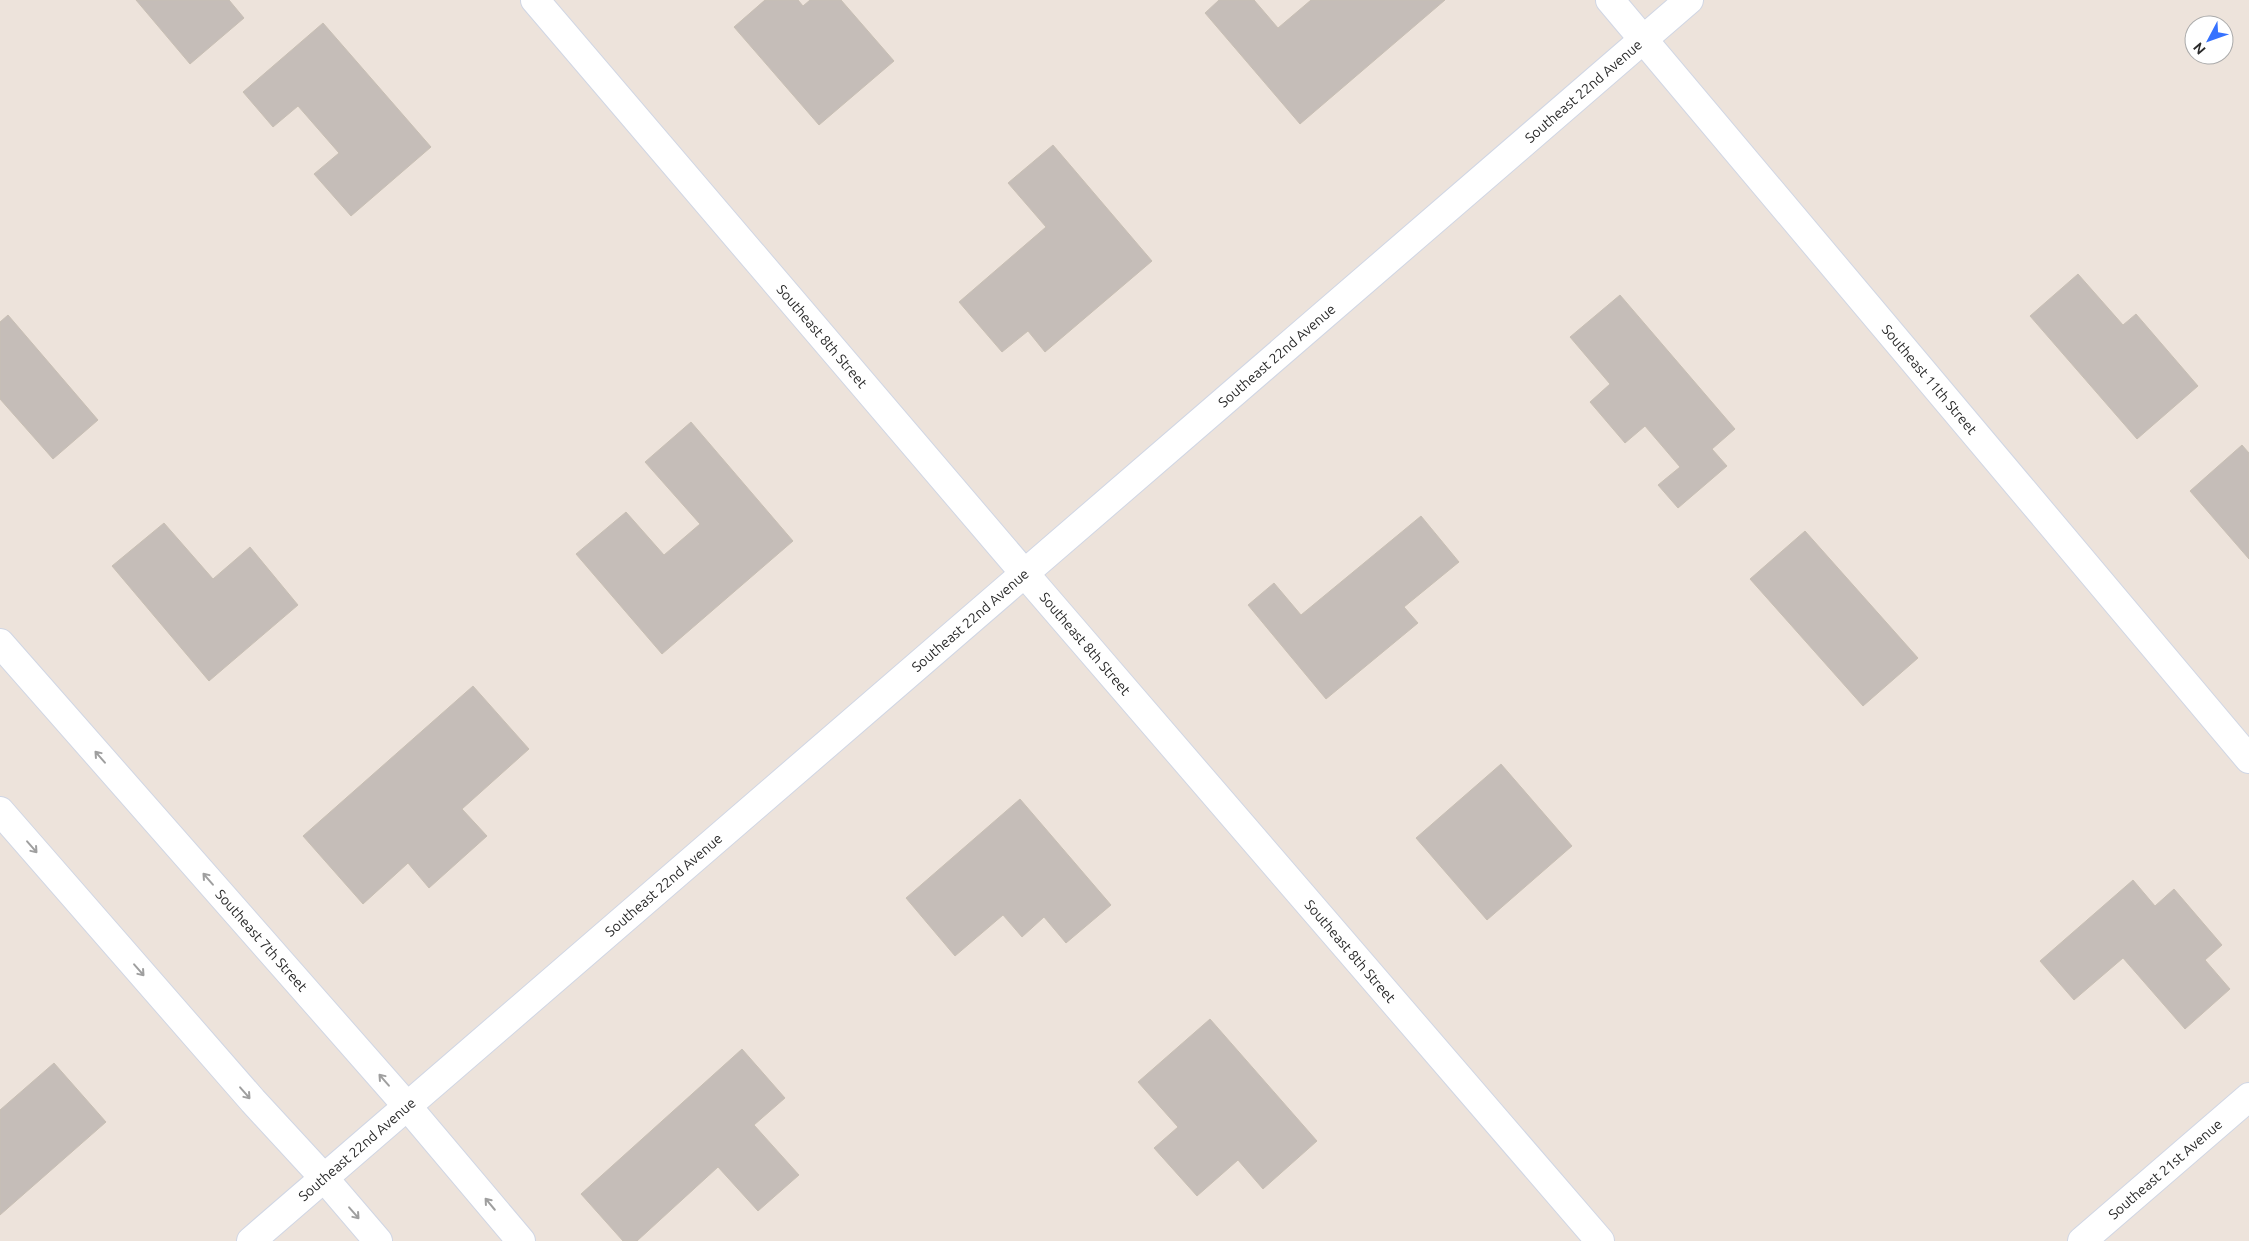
<svg xmlns="http://www.w3.org/2000/svg" width="2249" height="1241" font-family="Ubuntu,sans-serif">
<style>
.building{fill:#c5bdb8;stroke:#c8bfb4}
.lines{fill:none;stroke-linecap:round;stroke-linejoin:round}
.minor-casing{stroke:#d0d6e4;stroke-width:30}
.tertiary-casing{stroke:#d0d6e4;stroke-width:30}
.minor{stroke:#fff;stroke-width:28}
.tertiary{stroke:#fff;stroke-width:28}
.oneway{stroke:#9f9f9f}
.labels{text-anchor:middle;dominant-baseline:central;stroke-width:4;stroke-linejoin:round;paint-order:stroke}
.street-label{font-size:14px;fill:#2a2a2a;stroke:#fff}
</style>
<rect width="100%" height="100%" fill="#ede3db"/>
<path class="building" d="M136,0H229L244,18L190,64Z
M765,0H798L803,6L810,0H841L894,61L819,125L734,27Z
M1219,0H1254L1278,28L1311,0H1445L1300,124L1205,13Z
M323,23L431,147L351,216L314,174L339,153L298,106L273,127L243,92Z
M1053,145L1152,261L1045,352L1028,331L1002,352L959,302L1046,227L1008,183Z
M2078,274L2123,325L2136,314L2198,386L2137,439L2030,316Z
M1620,295L1735,429L1712,449L1727,466L1678,508L1658,485L1680,467L1645,426L1625,443L1590,402L1610,384L1570,337Z
M8,315L98,420L53,459L0,399V322Z
M691,422L793,541L662,654L576,554L626,512L664,555L700,524L645,462Z
M2242,445L2249,453V559L2190,491Z
M1421,516L1459,562L1404,607L1418,623L1326,699L1248,605L1274,583L1301,615Z
M164,523L213,579L250,547L298,605L209,681L112,566Z
M1805,531L1918,658L1863,706L1750,579Z
M473,686L529,749L462,809L487,836L429,888L408,863L363,904L303,836Z
M1501,764L1572,846L1487,920L1416,838Z
M1020,799L1111,905L1066,943L1044,917L1022,937L1003,915L955,956L906,898Z
M2133,880L2155,906L2174,889L2222,945L2205,960L2230,989L2185,1029L2123,958L2074,1000L2040,961Z
M1210,1019L1317,1141L1263,1189L1238,1160L1197,1196L1154,1148L1178,1127L1138,1082Z
M742,1049L785,1098L754,1125L799,1175L758,1211L718,1167L637,1241H623L581,1194Z
M54,1063L106,1122L0,1215V1110Z"/>
<g class="lines">
<defs>
<g id="minor">
<path id="s1" d="M535,0L1025,574"/>
<path id="s2" d="M1610,0L2249,759"/>
<path id="s3" d="M0,643L407,1106L521,1241"/>
<path d="M0,811L253,1101L324,1178L378,1241"/>
<path id="s4" d="M2082,1241L2249,1097"/>
</g>
<g id="tertiary">
<path id="s5" d="M1025,574L1600,1241"/>
<path id="s6" d="M251,1241L1689,0"/>
</g>
</defs>
<use href="#minor" class="minor-casing"/>
<use href="#tertiary" class="tertiary-casing"/>
<use href="#minor" class="minor"/>
<use href="#tertiary" class="tertiary"/>
</g>
<defs><path id="oneway-shaft" d="M-6 0H5M1.5-3L5.5 0L1.5 3" fill="none" stroke-width="1.6" stroke-linecap="round" stroke-linejoin="round" transform="scale(1.25)"/></defs>
<g class="oneway">
<use href="#oneway-shaft" transform="translate(100 757) rotate(-131)"/>
<use href="#oneway-shaft" transform="translate(32 847) rotate(49)"/>
<use href="#oneway-shaft" transform="translate(208 879) rotate(-131)"/>
<use href="#oneway-shaft" transform="translate(139 970) rotate(49)"/>
<use href="#oneway-shaft" transform="translate(384 1080) rotate(-131)"/>
<use href="#oneway-shaft" transform="translate(245 1093) rotate(49)"/>
<use href="#oneway-shaft" transform="translate(490 1204) rotate(-130)"/>
<use href="#oneway-shaft" transform="translate(354 1213) rotate(49)"/>
</g>
<g class="labels">
<g class="street-label">
<text stroke="none"><textPath href="#s6" startOffset="1760">Southeast 22nd Avenue</textPath></text>
<text stroke="none"><textPath href="#s1" startOffset="442">Southeast 8th Street</textPath></text>
<text stroke="none"><textPath href="#s6" startOffset="1355">Southeast 22nd Avenue</textPath></text>
<text stroke="none"><textPath href="#s2" startOffset="496">Southeast 11th Street</textPath></text>
<text stroke="none"><textPath href="#s6" startOffset="950">Southeast 22nd Avenue</textPath></text>
<text stroke="none"><textPath href="#s5" startOffset="92">Southeast 8th Street</textPath></text>
<text stroke="none"><textPath href="#s6" startOffset="545">Southeast 22nd Avenue</textPath></text>
<text stroke="none"><textPath href="#s3" startOffset="396">Southeast 7th Street</textPath></text>
<text stroke="none"><textPath href="#s5" startOffset="498">Southeast 8th Street</textPath></text>
<text stroke="none"><textPath href="#s6" startOffset="140">Southeast 22nd Avenue</textPath></text>
<text stroke="none"><textPath href="#s4" startOffset="110">Southeast 21st Avenue</textPath></text>
</g>
</g>
<g transform="translate(2209 40) rotate(229)"><circle r="24" fill="#ffffff" stroke="#aaaaaa"/>
<path d="M0-4L9 19L0 12L-9 19Z" fill="#3672ff"/>
<text y="-8" font-size="14" font-weight="bold" text-anchor="middle" fill="#2a2a2a">N</text>
</g>
</svg>
